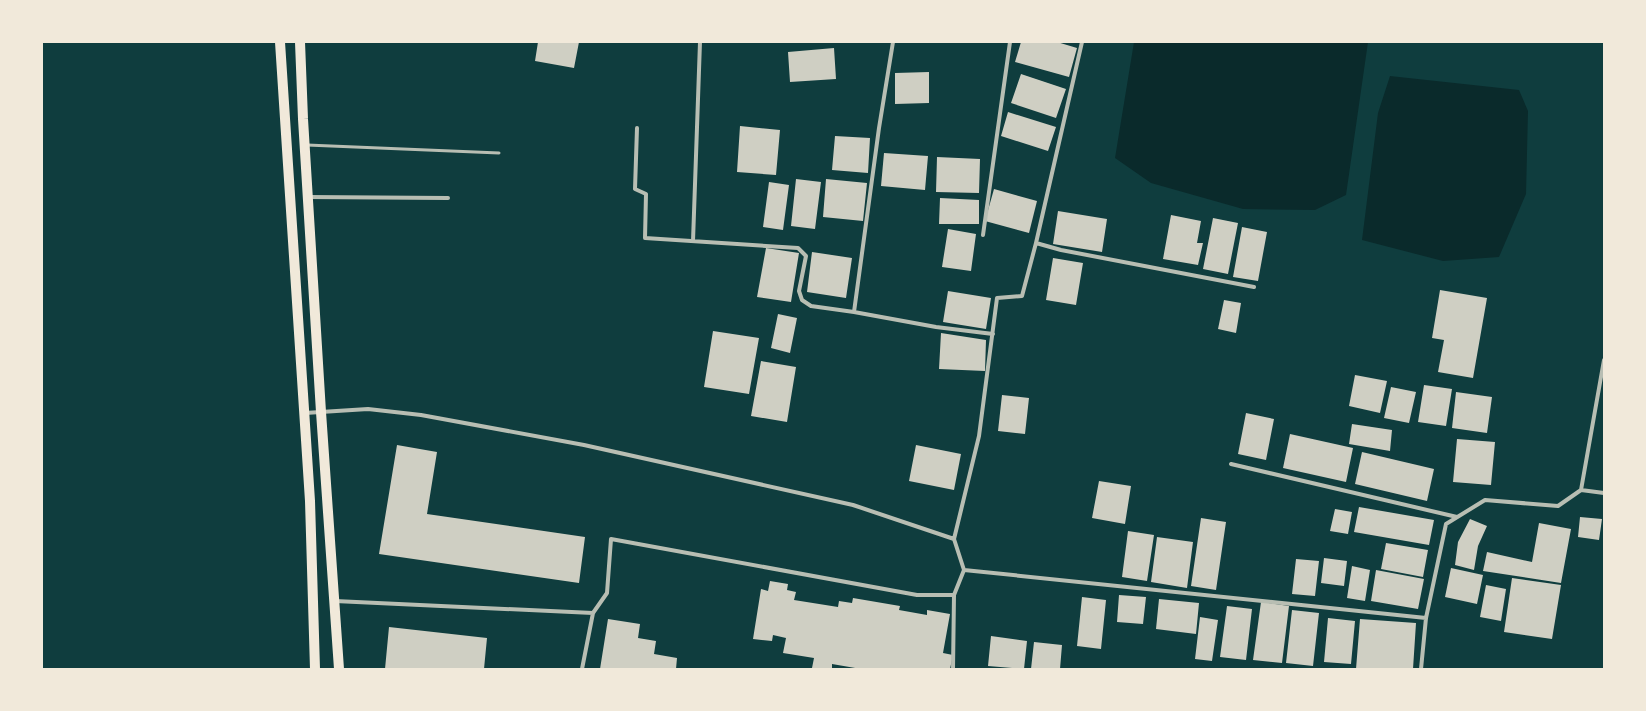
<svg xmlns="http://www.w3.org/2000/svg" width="1646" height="711" font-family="Manrope,sans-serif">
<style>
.water{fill:#0a2a2b}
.building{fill:#cfcfc3}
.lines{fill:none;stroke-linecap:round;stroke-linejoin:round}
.service{stroke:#b8beb3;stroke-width:3}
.minor{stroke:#b8beb3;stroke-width:4}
.primary{stroke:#f1e9da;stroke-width:10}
</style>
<rect width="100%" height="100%" fill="#0f3d3e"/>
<path class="water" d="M1134,42H1368L1346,195L1315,210L1243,209L1151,183L1115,158Z
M1390,76L1519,90L1528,111L1526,194L1499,257L1443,261L1362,240L1378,113Z"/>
<path class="building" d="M538,42H579L574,68L535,61Z
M1021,42H1057L1077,48L1069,77L1015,62Z
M834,48L836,79L790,82L788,52Z
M929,72V103L895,104V73Z
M1021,74L1066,89L1056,118L1011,103Z
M1008,112L1056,127L1048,151L1001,136Z
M740,126L780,130L776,175L737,172Z
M835,136L870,138L868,173L832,170Z
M884,153L928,156L925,190L881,186Z
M937,157L980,159L979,193L936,192Z
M796,179L821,182L815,229L791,226Z
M826,179L867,183L863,221L823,217Z
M769,182L789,185L783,230L763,227Z
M994,189L1037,201L1029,233L985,221Z
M940,198L979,200V224H939Z
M1058,211L1107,219L1102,252L1053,244Z
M1171,215L1201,221L1197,243H1203L1198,265L1163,259Z
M1213,218L1238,223L1228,274L1203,269Z
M1242,227L1267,232L1258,281L1233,277Z
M948,229L976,234L971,271L942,267Z
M766,248L799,253L791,302L757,297Z
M812,252L852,258L846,298L807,292Z
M1053,258L1083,263L1076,305L1046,300Z
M1440,290L1487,298L1473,378L1438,372L1444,340L1432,338Z
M948,291L991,298L986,329L943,322Z
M1224,300L1241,303L1236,333L1218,329Z
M778,314L797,318L790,353L771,348Z
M713,331L759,338L749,394L704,387Z
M941,333L986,340L985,371L939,369Z
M761,361L796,367L787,422L751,416Z
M1355,375L1387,381L1380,413L1349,406Z
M1424,385L1452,389L1446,426L1418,422Z
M1391,387L1416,392L1409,423L1384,418Z
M1456,392L1492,397L1487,433L1452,428Z
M1002,395L1029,398L1025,434L998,431Z
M1246,413L1274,419L1266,460L1238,454Z
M1352,424L1392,430L1390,451L1349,444Z
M1290,434L1353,448L1346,482L1283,468Z
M1457,439L1495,442L1491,485L1453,482Z
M397,445L437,452L427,514L585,537L579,583L379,554Z
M916,445L961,454L954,490L909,481Z
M1362,452L1434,469L1427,501L1355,484Z
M1099,481L1131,486L1125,524L1092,518Z
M1359,507L1434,520L1429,545L1354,532Z
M1335,509L1352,512L1348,534L1330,531Z
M1580,517L1602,519L1599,540L1578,537Z
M1201,518L1226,522L1216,590L1191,586Z
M1470,519L1487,526L1478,546L1474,570L1455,565L1458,542Z
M1539,523L1571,529L1561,583L1483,571L1487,552L1532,562Z
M1128,531L1154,535L1147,581L1122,577Z
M1157,537L1193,542L1187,588L1151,582Z
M1386,543L1428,550L1423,577L1381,569Z
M1324,558L1347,561L1344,586L1321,583Z
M1296,559L1319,561L1315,596L1292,594Z
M1352,566L1370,570L1365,601L1347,598Z
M1451,568L1483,575L1477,604L1445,597Z
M1376,570L1424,579L1418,609L1371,601Z
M1512,578L1561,585L1552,639L1504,632Z
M770,581L788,584L787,590L796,592L794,600L838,607L839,601L852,603L853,598L900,606L899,610L927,615V610L950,614L943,653L953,655L950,669H861L832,664V669L812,668L814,658L783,653L786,638L773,635L772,641L753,639L761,589L768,591Z
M1486,585L1506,589L1501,621L1480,617Z
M1119,595L1146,597L1143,624L1117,622Z
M1082,597L1106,600L1101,649L1077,646Z
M1159,599L1199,603L1196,634L1156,629Z
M1261,602L1289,606L1282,663L1253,660Z
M1227,606L1252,609L1246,660L1220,657Z
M1292,610L1319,613L1313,666L1286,663Z
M1200,617L1218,620L1212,661L1195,659Z
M1328,618L1355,621L1351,664L1324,662Z
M608,619L640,624L638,638L656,641L654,654L677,658L676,669H600Z
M1360,619L1416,623L1413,669H1356Z
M389,627L487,638L484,669H385Z
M991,636L1027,641L1024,669L988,666Z
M1034,642L1062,645L1060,669H1031Z"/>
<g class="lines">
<path class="service" d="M307,145L499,153"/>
<path class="minor" d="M1082,42L1036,243L1061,250L1254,287
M637,128L635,189L646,194L645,238L798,248L806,256L799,291L802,300L811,306L854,312L936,327L993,334
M308,197L448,198
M983,235L1010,42
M693,241L700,42
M1036,243L1022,296L997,298L979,436L954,539L964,570L1426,618
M854,312L879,128L893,42
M305,413L368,409L421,415L584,445L853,505L954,539
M1231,464L1457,517
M1581,490L1604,493
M954,595L964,570
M335,601L593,613L607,593L611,539L917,595H954L953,669
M582,669L593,613
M1421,669L1426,618L1446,524L1485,500L1558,506L1581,490L1604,360"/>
<path class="primary" d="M280,42L310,501L315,669
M300,42L303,119L321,412L339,669"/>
</g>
<rect width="1646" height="711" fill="none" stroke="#f1e9da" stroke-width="86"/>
</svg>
